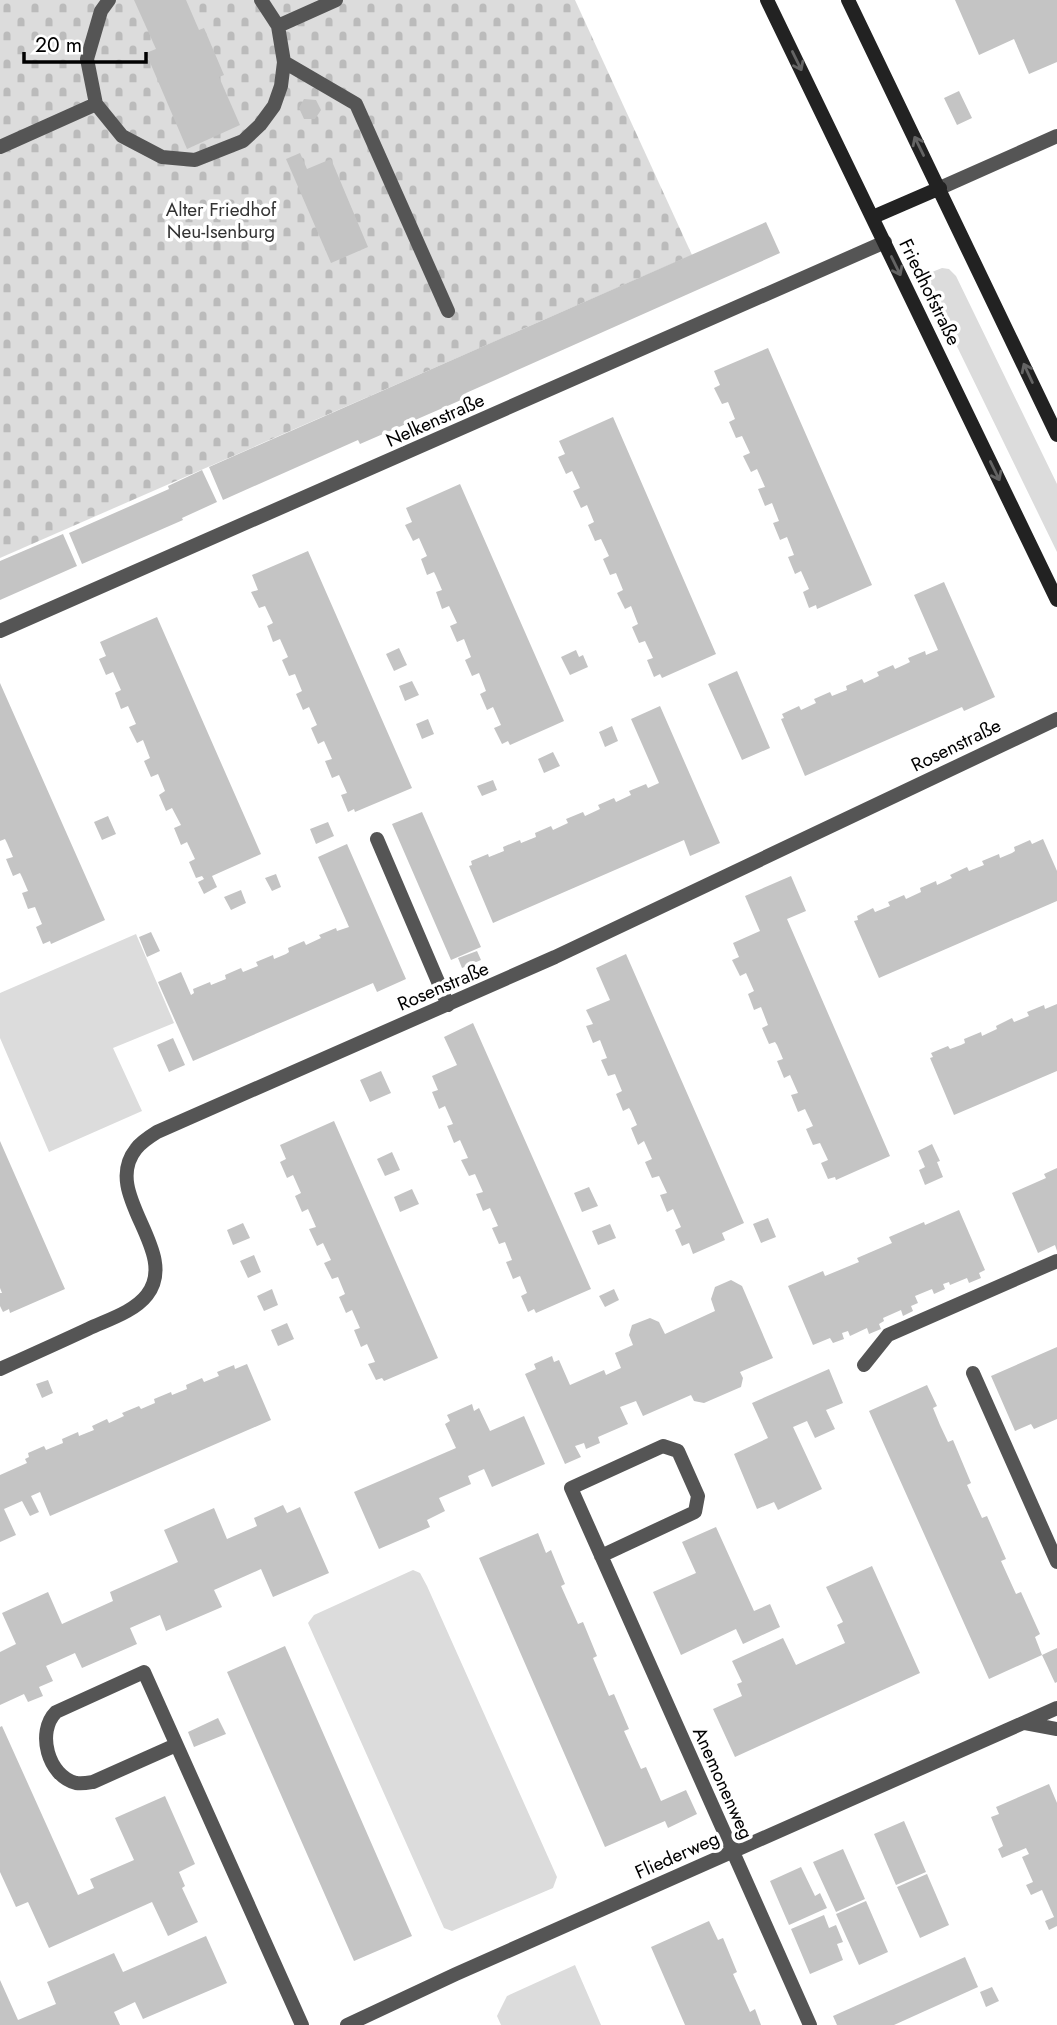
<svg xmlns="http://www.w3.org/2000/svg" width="1057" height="2025" font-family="Jost,sans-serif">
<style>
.green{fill:#dcdcdc}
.cemetery{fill:url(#cemetery-stones)}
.building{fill:#c4c4c4}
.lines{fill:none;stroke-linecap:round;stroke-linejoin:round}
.service{stroke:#555;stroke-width:14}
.minor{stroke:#555;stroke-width:14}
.secondary{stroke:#222;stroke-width:14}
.oneway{stroke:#646464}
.labels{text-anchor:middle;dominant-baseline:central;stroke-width:7;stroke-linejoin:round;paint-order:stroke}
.park-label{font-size:19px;fill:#333;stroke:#fff}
.street-label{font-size:19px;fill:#000;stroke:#fff}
</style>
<defs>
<pattern id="cemetery-stones" width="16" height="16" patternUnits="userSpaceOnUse" patternTransform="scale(1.75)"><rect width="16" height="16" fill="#dcdcdc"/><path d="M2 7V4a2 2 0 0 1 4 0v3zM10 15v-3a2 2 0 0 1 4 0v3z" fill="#bbb"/></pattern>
</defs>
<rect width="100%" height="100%" fill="#fff"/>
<path class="green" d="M942,268L949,269L956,276L1057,484V552L929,289L928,283L932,272Z
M136,934L174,1023L113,1048L142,1111L49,1152L0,1038V993Z
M413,1570L420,1573L427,1586L557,1877L553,1888L452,1931L444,1928L308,1623L314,1615Z
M575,1965L601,2025H501L497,2016L507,1996Z"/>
<path class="cemetery" d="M0,0H575L692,255L0,558Z"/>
<path class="building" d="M134,0H186L199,30L204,28L224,75L219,77L240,125L187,149L146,53L156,49Z
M955,0H1057V62L1029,74L1014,39L979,55Z
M959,91L972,118L957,125L944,98Z
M304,99L316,100L321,110L315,119H304L299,108Z
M300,153L307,169L331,159L368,247L331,263L286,159Z
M766,222L780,253L466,393L468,397L360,444L358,440L223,500L209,467Z
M768,348L872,585L817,609L816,605L809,608L803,592L809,589L801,571L795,574L788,557L794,555L787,537L780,540L773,523L779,521L772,503L765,506L758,489L765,487L757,469L751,472L743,456L750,453L742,436L736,438L729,422L735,419L728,402L722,404L714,388L720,385L714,371Z
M613,417L716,654L662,678L660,674L654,677L647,660L653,658L645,641L639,643L632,627L638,624L631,606L625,609L617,593L623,590L616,573L610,575L603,559L609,556L601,539L595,541L588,525L594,522L587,505L581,508L573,491L580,488L572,471L566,474L558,457L565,454L559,441Z
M202,470L217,502L182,518L183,520L82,564L69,533L169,489L168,486Z
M460,484L564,721L510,745L508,741L502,744L494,728L501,725L493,707L487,710L480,694L486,691L479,673L472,676L465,660L471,657L464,639L457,642L450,626L457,623L449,606L442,609L436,592L442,590L436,576L434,572L427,575L421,559L427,556L419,538L413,541L405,525L412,522L406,508Z
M63,534L77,566L0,600V561Z
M308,551L412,788L355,812L354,809L348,812L341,795L347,793L339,775L332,778L325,761L332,759L324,741L318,744L311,728L317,725L309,707L303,710L296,694L302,691L295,674L289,676L282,660L288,657L280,639L273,642L267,626L273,623L265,606L259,608L251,592L258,590L252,575Z
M944,582L995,697L964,711L962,707L805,776L781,719L784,718L782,714L799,706L801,710L816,703L814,699L830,692L832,696L847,690L846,686L862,679L864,683L879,676L877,672L893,665L895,669L906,664L910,662L908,658L925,651L926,655L938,650L914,595Z
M157,617L261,854L212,876L217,887L204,894L198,882L204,879L202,876L196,878L189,862L195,859L187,842L181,845L174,828L181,825L172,808L166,811L159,795L165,791L158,774L151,777L144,761L150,758L143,740L137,743L129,727L136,724L128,706L121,709L115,693L121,690L113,672L106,675L99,659L106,656L100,642Z
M399,648L407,665L394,671L386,654Z
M576,650L579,657L583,655L588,667L570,675L561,657Z
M737,671L770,748L742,760L708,684Z
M412,681L419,695L405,701L399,686Z
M0,683L105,920L51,944L50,941L43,944L36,927L42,924L35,907L28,909L22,893L28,891L22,877L20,873L13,876L6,859L13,857L7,843L5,839L0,841Z
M660,706L720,843L690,856L684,840L493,923L469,866L472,865L471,861L488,854L489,857L504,851L503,847L520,840L521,843L536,837L535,833L551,826L553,830L568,823L566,819L583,812L585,816L600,809L598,805L614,798L616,802L631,795L629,791L646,784L648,788L659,783L631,719Z
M428,719L434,734L422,739L416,724Z
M612,726L618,741L605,747L599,732Z
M553,752L560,766L544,773L538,759Z
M493,780L497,790L482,796L477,786Z
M422,812L481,947L451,960L392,824Z
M108,816L116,834L102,840L94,822Z
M328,822L334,836L316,844L310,829Z
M1043,839L1057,871V901L879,978L854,921L858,920L857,916L873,908L875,912L890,906L888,902L904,895L906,899L921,892L920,888L936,881L937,885L952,878L950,875L967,867L969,871L984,865L982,861L999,854L1000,858L1012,853L1015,851L1014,847L1030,840L1032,844Z
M347,844L406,979L377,992L373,983L193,1061L158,982L181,972L191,995L194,993L193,989L210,982L211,985L226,979L225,975L241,968L243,972L258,966L256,962L273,955L274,959L286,954L289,952L288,948L304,941L306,945L321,938L319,935L336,928L337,931L349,927L318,857Z
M276,874L281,887L272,891L265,878Z
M791,876L806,911L787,919L890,1156L836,1180L835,1177L828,1179L821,1163L828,1160L820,1143L813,1145L806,1129L813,1126L805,1109L798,1112L791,1095L798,1093L790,1075L784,1078L777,1061L783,1059L777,1045L775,1042L769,1044L762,1028L768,1025L761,1007L754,1010L748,994L754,991L746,973L740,976L732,960L739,957L733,943L760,931L745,896Z
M241,890L246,903L231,910L224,897Z
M151,932L160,951L147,957L139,937Z
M477,951L481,960L462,968L458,958Z
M626,954L744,1223L722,1233L725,1240L693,1254L689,1243L682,1246L675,1230L681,1227L673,1209L667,1212L660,1195L667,1193L659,1176L652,1178L645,1162L652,1159L644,1141L638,1145L631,1128L637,1125L631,1111L629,1108L623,1111L616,1094L622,1091L615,1074L608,1076L601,1060L607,1058L600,1040L593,1043L586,1026L593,1024L586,1010L610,1000L596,968Z
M1057,1004V1071L954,1115L930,1058L933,1057L931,1053L948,1046L950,1049L961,1045L965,1043L964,1039L981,1032L982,1036L997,1029L996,1026L1012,1018L1014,1022L1029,1016L1027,1012L1044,1005L1045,1009Z
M473,1023L591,1289L536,1313L534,1309L528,1312L521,1296L527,1293L520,1276L513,1279L506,1262L512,1260L505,1242L499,1244L492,1228L498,1226L490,1208L483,1211L476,1194L483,1192L475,1174L469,1176L461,1160L468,1158L460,1140L454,1143L447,1126L453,1124L445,1106L439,1109L432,1092L438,1090L432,1076L457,1065L444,1037Z
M173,1038L185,1065L169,1072L157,1045Z
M381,1071L391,1093L370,1102L360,1080Z
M334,1121L438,1358L384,1381L382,1378L376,1380L368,1364L375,1362L367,1344L361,1347L354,1330L360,1328L352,1310L346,1313L339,1297L345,1294L338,1277L332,1279L324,1263L331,1260L323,1243L317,1246L309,1229L316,1227L308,1209L302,1212L295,1196L301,1193L293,1175L287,1178L280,1162L286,1159L280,1145Z
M0,1141L65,1289L10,1313L9,1309L3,1312L0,1306V1293H2L0,1288Z
M932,1144L940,1161L937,1162L943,1177L925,1185L919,1170L925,1167L918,1151Z
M392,1152L400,1170L385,1176L377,1159Z
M1057,1168V1251L1055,1245L1038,1253L1012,1193L1046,1178L1044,1174Z
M589,1187L598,1206L582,1212L574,1193Z
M412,1189L419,1204L400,1212L394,1197Z
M959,1210L985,1270L979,1273L981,1278L969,1283L967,1278L950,1285L949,1282L943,1284L945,1289L934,1294L932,1289L915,1296L918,1303L911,1306L913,1311L903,1316L901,1310L883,1318L884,1321L879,1324L881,1329L869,1334L867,1328L850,1336L848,1331L842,1333L844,1339L833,1343L830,1338L813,1345L788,1286L823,1271L825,1276L859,1262L857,1258L892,1243L889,1237L924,1222L925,1225Z
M768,1218L776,1237L761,1243L753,1224Z
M243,1223L250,1238L233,1245L227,1230Z
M610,1224L616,1238L598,1245L592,1231Z
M254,1255L261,1272L248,1278L240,1261Z
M731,1280L742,1286L773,1358L740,1372L743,1378L741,1387L704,1403L694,1401L691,1395L643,1416L636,1401L620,1407L628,1424L598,1437L600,1443L586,1449L584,1443L575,1446L581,1457L565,1464L525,1374L536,1369L534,1364L552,1356L554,1362L559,1360L570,1385L604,1370L606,1375L621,1368L615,1353L633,1345L629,1335L632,1325L650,1318L659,1322L665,1334L715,1311L711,1299L715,1287Z
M272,1289L278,1305L264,1311L257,1296Z
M614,1289L619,1300L605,1307L599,1296Z
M287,1323L294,1339L278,1346L271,1330Z
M1057,1347V1419L1034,1429L1031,1424L1015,1431L991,1376Z
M247,1364L271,1420L50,1516L40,1492L31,1496L39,1512L30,1516L22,1501L4,1509L16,1535L0,1542V1475L27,1463L25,1459L29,1457L28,1453L44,1446L46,1450L63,1443L62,1439L78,1432L79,1436L94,1430L92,1426L107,1419L109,1423L124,1416L122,1413L139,1406L141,1409L155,1403L154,1399L171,1392L172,1395L187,1389L186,1385L202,1378L204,1382L219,1376L217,1372L234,1365L235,1369Z
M829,1369L843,1403L826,1410L835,1429L815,1438L807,1421L793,1427L822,1489L778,1510L774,1502L757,1509L734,1454L768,1438L752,1403Z
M48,1380L53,1393L42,1398L36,1384Z
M927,1385L937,1406L933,1408L940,1425L948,1442L953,1440L971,1483L967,1485L982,1518L987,1516L1006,1559L1001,1561L1016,1594L1021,1592L1040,1634L1035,1637L1042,1655L1057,1648V1682L1055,1683L1042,1655L989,1679L869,1411Z
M472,1404L474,1411L479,1408L490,1431L524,1416L545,1464L492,1487L484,1469L468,1476L471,1484L439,1498L445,1511L427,1520L430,1527L379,1549L354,1492L456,1448L445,1424L450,1421L447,1415Z
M283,1505L287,1513L300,1507L329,1573L273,1597L261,1569L214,1590L222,1607L166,1631L160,1615L130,1628L137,1644L82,1668L75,1653L46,1666L53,1681L39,1687L43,1696L28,1702L24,1694L0,1705V1652L16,1644L2,1613L48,1592L62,1624L113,1601L110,1592L178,1562L164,1530L214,1508L227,1539L257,1526L254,1518Z
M716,1527L754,1611L770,1604L780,1627L743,1644L736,1629L681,1655L653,1592L696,1573L682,1542Z
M538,1533L546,1553L551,1550L565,1584L561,1586L578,1624L583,1622L597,1656L593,1658L609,1696L614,1694L629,1729L624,1731L641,1769L646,1767L661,1801L686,1790L697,1814L668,1828L665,1821L605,1847L479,1558Z
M872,1566L920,1673L735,1757L713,1709L742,1696L737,1684L742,1682L732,1661L783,1638L796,1665L845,1643L837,1625L843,1622L826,1587Z
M285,1646L412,1936L354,1961L227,1672Z
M218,1718L226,1734L194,1747L188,1732Z
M2,1726L78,1895L94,1888L90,1879L134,1860L115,1818L165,1796L195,1864L179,1872L185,1886L182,1888L198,1922L168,1936L152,1902L49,1948L28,1902L16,1907L0,1872V1727Z
M1049,1784L1057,1803V1926L1049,1930L1045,1921L1054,1917L1042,1890L1031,1895L1026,1885L1033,1882L1022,1857L1029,1854L1026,1848L1002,1858L998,1849L1003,1846L991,1817L999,1814L996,1807Z
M904,1821L926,1872L896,1885L874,1834Z
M843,1849L865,1899L836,1912L813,1862Z
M801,1867L815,1896L820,1893L827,1908L789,1925L770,1881Z
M927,1874L949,1925L920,1938L897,1887Z
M866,1901L888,1952L859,1965L836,1914Z
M824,1915L829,1928L836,1925L843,1942L837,1944L843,1960L810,1974L791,1929Z
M709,1921L718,1940L723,1938L737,1972L733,1974L741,1992L750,2012L755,2009L761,2025H685L651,1947Z
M206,1936L227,1983L143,2019L135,2002L114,2012L120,2025H0V1980L18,2020L56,2004L47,1982L114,1953L123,1972Z
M965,1957L978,1987L894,2025H837L833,2016Z
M992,1987L999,2001L986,2007L980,1992Z"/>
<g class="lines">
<path class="service" d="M261,0L278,26L336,0
M284,62L356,104L448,311
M96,104L87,59L101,11L109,0
M0,147L96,104L122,136L162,157L195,160L243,141L260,125L274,106L281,86L284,62L278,26
M377,839L448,1005
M864,1365L888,1335L1057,1261"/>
<path class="minor" d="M940,188L1057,136
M0,631L885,242
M0,1369C29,1356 58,1343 88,1329C107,1320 134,1312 147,1295C181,1251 100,1194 136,1149C141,1142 149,1137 157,1132L555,957L1057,719
M973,1373L1057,1562
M601,1556L695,1512L698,1496L678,1451L663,1446L571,1488L810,2025
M1025,1723L1057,1729
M176,1745L93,1782C87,1783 82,1784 76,1783C48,1776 36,1732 56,1712L144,1672L302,2025
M347,2025L456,1974L1057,1708"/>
<path class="secondary" d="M767,0L1057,600
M848,0L1057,435
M873,217L940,188"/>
</g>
<defs><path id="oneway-shaft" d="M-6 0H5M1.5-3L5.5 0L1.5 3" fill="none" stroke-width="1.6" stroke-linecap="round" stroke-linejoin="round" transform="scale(1.75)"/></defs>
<g class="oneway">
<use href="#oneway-shaft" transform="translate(797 61) rotate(64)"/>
<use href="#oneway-shaft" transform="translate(919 146) rotate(-116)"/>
<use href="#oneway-shaft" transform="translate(896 266) rotate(64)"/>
<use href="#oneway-shaft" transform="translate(1028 373) rotate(-115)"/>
<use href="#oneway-shaft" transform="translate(995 471) rotate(64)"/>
</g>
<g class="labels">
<g class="park-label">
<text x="221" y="209">Alter Friedhof<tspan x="221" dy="22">Neu-Isenburg</tspan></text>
</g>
<g class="street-label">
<text transform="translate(930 292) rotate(64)">Friedhofstraße</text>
<text transform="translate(435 420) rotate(-24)">Nelkenstraße</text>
<text transform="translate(956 745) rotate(-26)">Rosenstraße</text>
<text transform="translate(443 986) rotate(-23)">Rosenstraße</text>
<text transform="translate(723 1783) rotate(66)">Anemonenweg</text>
<text transform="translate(677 1855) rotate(-24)">Fliederweg</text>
</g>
</g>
<path d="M24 52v10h122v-10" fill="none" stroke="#000000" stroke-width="3.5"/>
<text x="35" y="52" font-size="21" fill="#000000" stroke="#ffffff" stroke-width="5" paint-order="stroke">20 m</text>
</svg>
